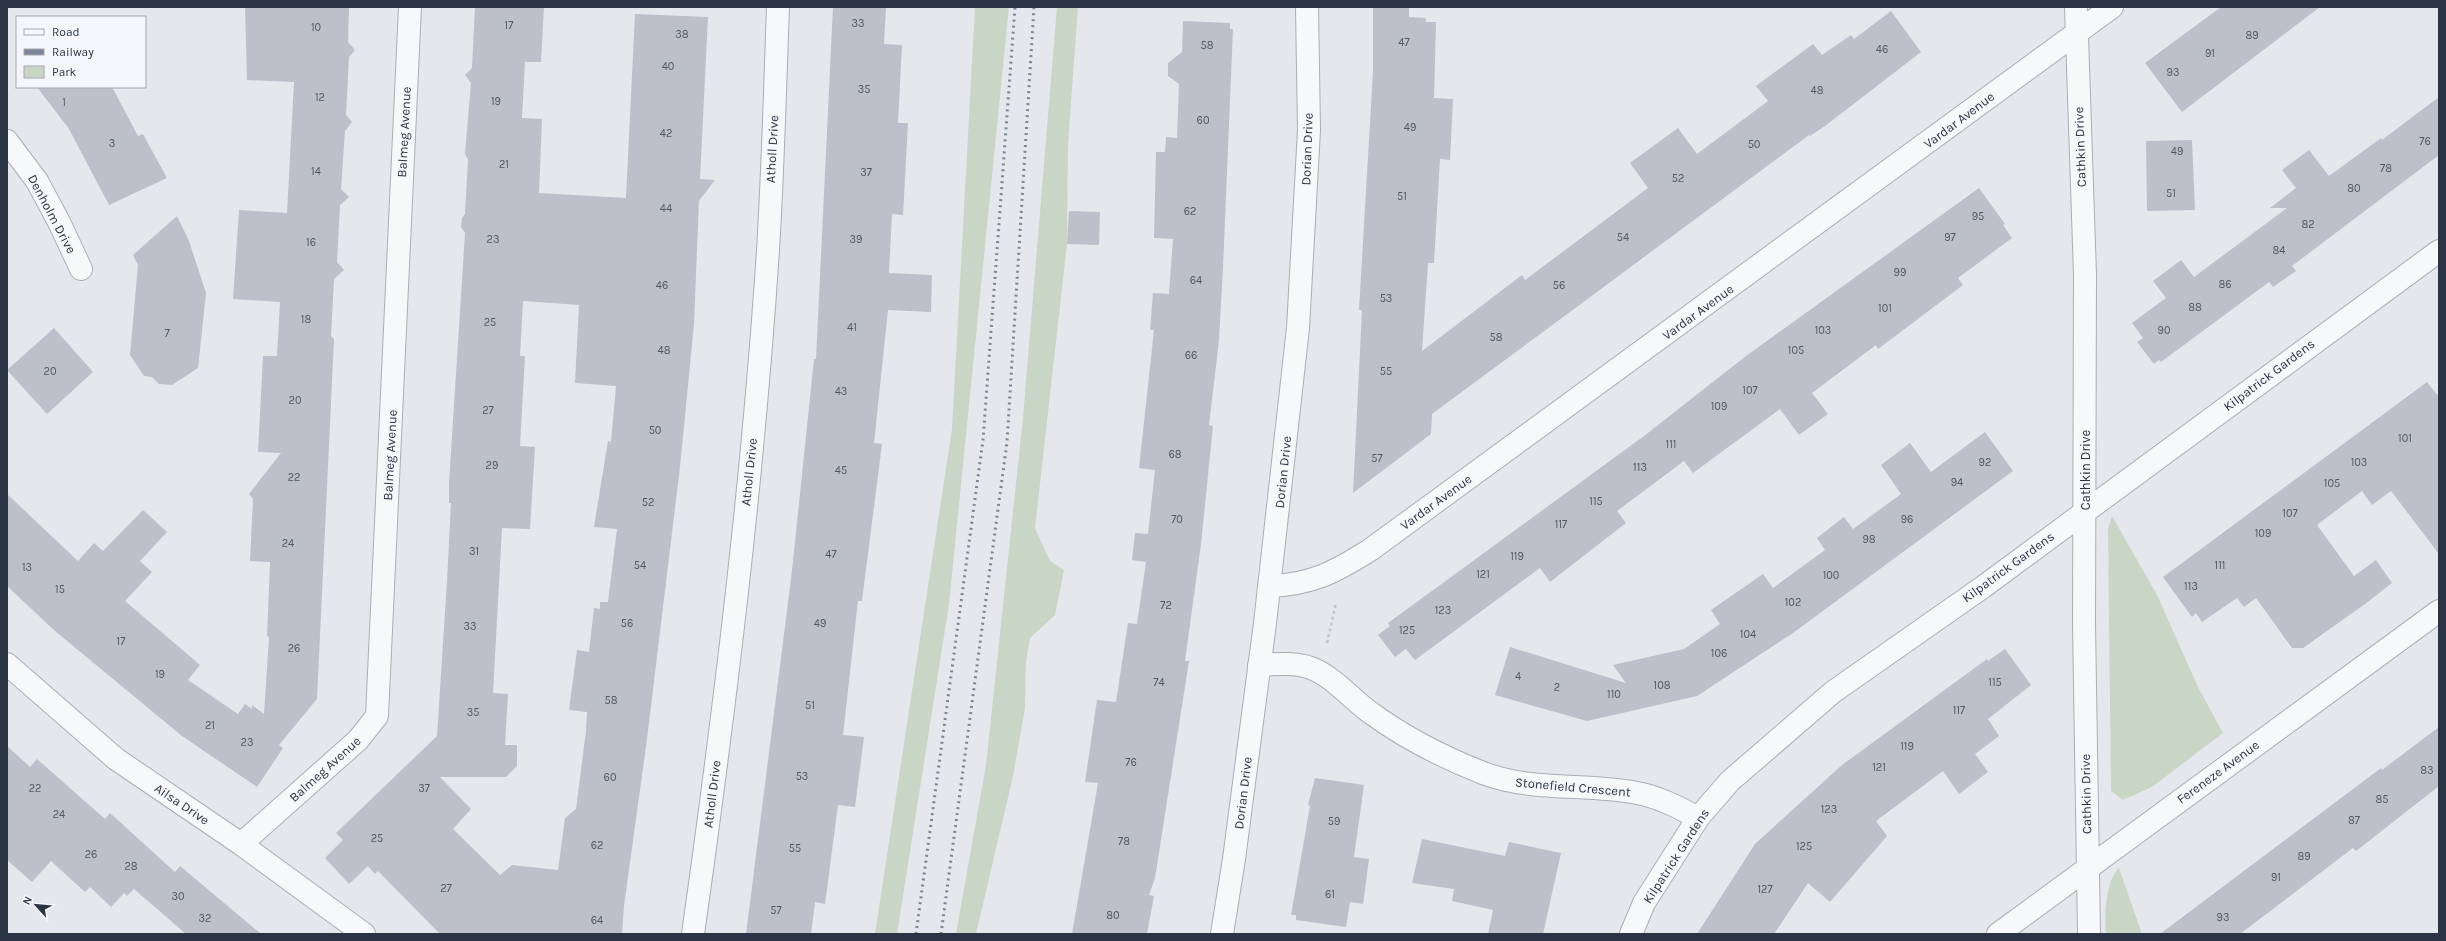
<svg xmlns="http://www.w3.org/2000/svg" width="2446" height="941" font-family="Karla,sans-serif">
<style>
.green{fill:#c9d6c5}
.building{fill:#bbc0ca;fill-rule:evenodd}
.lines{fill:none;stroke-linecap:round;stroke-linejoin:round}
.minor-casing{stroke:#a9aeb7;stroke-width:24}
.path{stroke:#c2c5cb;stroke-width:2.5;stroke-dasharray:3 3;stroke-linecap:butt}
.minor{stroke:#f7f8fa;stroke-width:22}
.rail{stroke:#7d8696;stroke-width:3;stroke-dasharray:2 4;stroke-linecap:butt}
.labels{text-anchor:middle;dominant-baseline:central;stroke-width:3;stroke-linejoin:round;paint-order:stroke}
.number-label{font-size:11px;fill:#4f5766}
.street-label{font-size:13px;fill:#2b3445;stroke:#f4f6f9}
</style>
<rect width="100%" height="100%" fill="#e4e7ec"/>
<path class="green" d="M975,7H1009L949,604L897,934H875L952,429Z
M1057,7H1078L1068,144L1067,244L1035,528L1050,561L1064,570L1055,615L1030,638L1026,662L1025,708L1013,776L976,934H956L986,765L1023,418Z
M2112,516L2157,595L2198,687L2223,733L2152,787L2123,800L2111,791L2108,529Z
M2119,868L2142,934H2106C2104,917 2106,879 2119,868Z"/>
<path class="building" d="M245,7H349L348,42L355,50L349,57L346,115L352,122L345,131L341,189L349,197L340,205L337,262L344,270L334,279L331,336L334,339L317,699L279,745L283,748L257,787L182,736L55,631L7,586V494L78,561L94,543L103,551L143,510L167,532L140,561L152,572L125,601L200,665L188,680L238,714L245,704L252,709V705L264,714L269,637L267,636L270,562L250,561L253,499L249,494L281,453L258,452L263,356H277L280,302L233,299L239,210L287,213L294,82L247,80Z
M475,7H544L541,62H525L522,118L542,119L539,193L626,198L635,14L708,17L700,179L715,180L699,201L694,324L680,467L647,739L624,906L622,934H440L378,871L375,874L368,866L349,884L325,858L343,840L336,833L437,736L447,581L451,503H449V483L465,233L461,227L462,218L465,214L468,159L465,154L471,83L465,75L472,68ZM523,301L579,305L575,383L616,386L611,442L608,441L594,527L617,529L608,602H600V609L594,608L589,652L577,650L569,710L587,712L586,731L576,809L565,818L558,870L512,865L500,875L453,829L471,809L440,777H506L517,766V745H505L508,694L493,693L502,528L530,529L535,447L520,446L525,356H520Z
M833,7H886L884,44L902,45L898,123H908L903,215L892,214L889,273L932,275L931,312L888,310L874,443L882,444L862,601H858L843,735L864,737L855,807L838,805L825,904L815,902L811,934H746L792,571L814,359H816Z
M1373,7H1409V17L1426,18V22H1436L1434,98L1453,99L1450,160L1440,159L1434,263H1428L1422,351L1522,275L1525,280L1648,188L1630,163L1678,128L1697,154L1768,101L1756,86L1813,44L1822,55L1851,35L1854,39L1891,11L1921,52L1825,126L1810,136L1809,135L1432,414L1431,434L1353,493L1362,310H1359L1373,72Z
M2221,7H2320L2182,112L2145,63Z
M1183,21L1230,23V29H1233L1223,268L1219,340L1209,425L1213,426L1201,544L1185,661H1189L1155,878L1149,895L1154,896L1147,934H1072L1098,783L1085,782L1097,700L1116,702L1128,623L1137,624L1146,562L1132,560L1135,533L1148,534L1155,470L1139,468L1154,330H1150L1153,293L1169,294L1173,239L1154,238L1156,152H1165L1166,137L1177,138L1179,84L1168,76V63L1182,52Z
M37,87H112L138,136L143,134L167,178L109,205L69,129Z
M2439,97V155L2292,266L2296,271L2273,287L2269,282L2161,362L2159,360L2154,364L2137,342L2143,338L2132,323L2166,298L2153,281L2181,260L2194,277L2287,208H2270L2296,188L2282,170L2309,150L2329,176L2381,138L2382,140Z
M2192,140L2195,210L2147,211L2146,141Z
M1979,188L2005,224L2003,225L2012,238L1958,278L1963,285L1878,349L1876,345L1812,393L1828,414L1799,435L1780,409L1693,473L1684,461L1617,511L1626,523L1550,582L1540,568L1415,660L1406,649L1395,657L1378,635L1390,626L1388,623L1644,436L1746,356Z
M1069,211L1100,212L1099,245L1067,244Z
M177,216L189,241L206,293L198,368L172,385L159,384L152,377L144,376L130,355L138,265L133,255Z
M54,328L93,372L47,414L7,370Z
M2427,382L2439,397V554L2391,491L2372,505L2362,491L2317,525L2354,576L2376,560L2392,583L2365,604L2303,648H2292L2256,598L2244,607L2237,598L2202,622L2196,613L2192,617L2163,577Z
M1985,432L2013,471L1793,633L1697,696L1587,721L1495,695L1510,647L1626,683L1613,665L1684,649L1720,624L1711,610L1763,574L1773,588L1825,550L1817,538L1844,517L1853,529L1901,494L1881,465L1910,443L1931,472Z
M2005,649L2031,685L1988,719L1999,736L1975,754L1988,772L1959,794L1943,771L1876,821L1887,836L1830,902L1808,883L1774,934H1697L1755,844L1842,765L1987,659L1988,661Z
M2439,727V786L2356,851L2353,848L2240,934H2160L2381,768L2382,770Z
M7,746L30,767L37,759L105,819L110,813L175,872L180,866L261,934H186L134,889L127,896L124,893L111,907L90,887L85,892L51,861L32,882L7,860Z
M1315,778L1364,785L1354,857L1369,859L1363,904L1350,902L1346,927L1296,920V915H1291L1310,806L1308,805Z
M1422,839L1505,856L1509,842L1561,853L1543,934H1488L1493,910L1452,901L1454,889L1412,883Z"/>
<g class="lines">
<defs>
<path id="minor" d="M2076,7L2085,275L2084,624L2089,934
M7,141L37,181L59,222L81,269
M1269,586C1311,585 1335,572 1370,550L2112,7
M7,664L116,759L241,844L364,934
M1259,665C1276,664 1295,662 1311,668C1334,677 1351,699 1371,713C1405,738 1445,758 1483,773C1533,792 1586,783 1637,793C1659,797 1678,807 1698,818
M241,844L358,740L377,716L410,7
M693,934C725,707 753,479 768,250C773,169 775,88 778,7
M1222,934L1234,859L1265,623L1298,328L1309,130L1307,7
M1631,934L1644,903L1698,818L1730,781L1833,692L1983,587L2439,251
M1998,934L2439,611"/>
</defs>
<use href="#minor" class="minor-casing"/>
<path class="path" d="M1327,643L1336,603"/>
<use href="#minor" class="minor"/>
<path class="rail" d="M916,934L983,440L1015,7
M941,934L1007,442L1034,7"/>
</g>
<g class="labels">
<g class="number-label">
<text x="858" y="23">33</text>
<text x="509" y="25">17</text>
<text x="316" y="27">10</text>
<text x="682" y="34">38</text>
<text x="2252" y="35">89</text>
<text x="1404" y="42">47</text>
<text x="1207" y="45">58</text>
<text x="1882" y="49">46</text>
<text x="2210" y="53">91</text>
<text x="668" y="66">40</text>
<text x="2173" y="72">93</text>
<text x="864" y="89">35</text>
<text x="1817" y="90">48</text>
<text x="320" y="97">12</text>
<text x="496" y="101">19</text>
<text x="64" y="102">1</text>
<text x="1203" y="120">60</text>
<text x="1410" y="127">49</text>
<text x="666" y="133">42</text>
<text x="2425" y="141">76</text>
<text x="112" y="143">3</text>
<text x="1754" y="144">50</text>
<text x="2177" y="151">49</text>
<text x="504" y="164">21</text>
<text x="2386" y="168">78</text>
<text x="316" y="171">14</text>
<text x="866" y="172">37</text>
<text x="1678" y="178">52</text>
<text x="2354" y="188">80</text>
<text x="2171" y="193">51</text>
<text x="1402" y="196">51</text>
<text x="666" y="208">44</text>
<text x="1190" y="211">62</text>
<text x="1978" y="216">95</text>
<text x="2308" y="224">82</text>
<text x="1623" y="237">54</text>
<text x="1950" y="237">97</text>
<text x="493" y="239">23</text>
<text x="856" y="239">39</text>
<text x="311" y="242">16</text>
<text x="2279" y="250">84</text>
<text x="1900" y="272">99</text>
<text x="1196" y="280">64</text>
<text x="2225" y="284">86</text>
<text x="662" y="285">46</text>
<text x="1559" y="285">56</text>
<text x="1386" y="298">53</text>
<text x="2195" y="307">88</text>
<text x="1885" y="308">101</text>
<text x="306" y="319">18</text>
<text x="490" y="322">25</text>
<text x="852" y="327">41</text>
<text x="1823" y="330">103</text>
<text x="2164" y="330">90</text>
<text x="167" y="333">7</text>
<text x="1496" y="337">58</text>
<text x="664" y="350">48</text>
<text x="1796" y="350">105</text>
<text x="1191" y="355">66</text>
<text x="50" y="371">20</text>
<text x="1386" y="371">55</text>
<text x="1750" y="390">107</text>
<text x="841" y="391">43</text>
<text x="295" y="400">20</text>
<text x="1719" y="406">109</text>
<text x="488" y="410">27</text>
<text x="655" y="430">50</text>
<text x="2405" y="438">101</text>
<text x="1671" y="444">111</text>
<text x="1175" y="454">68</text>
<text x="1377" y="458">57</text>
<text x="1985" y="462">92</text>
<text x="2359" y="462">103</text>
<text x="492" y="465">29</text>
<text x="1640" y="467">113</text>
<text x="841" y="470">45</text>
<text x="294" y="477">22</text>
<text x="1957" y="482">94</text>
<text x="2332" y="483">105</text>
<text x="1596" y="501">115</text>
<text x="648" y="502">52</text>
<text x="2290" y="513">107</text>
<text x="1177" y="519">70</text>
<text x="1907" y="519">96</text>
<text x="1561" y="524">117</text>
<text x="2263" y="533">109</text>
<text x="1869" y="539">98</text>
<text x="288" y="543">24</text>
<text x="474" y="551">31</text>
<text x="831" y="554">47</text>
<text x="1517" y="556">119</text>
<text x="640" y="565">54</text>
<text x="2220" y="565">111</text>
<text x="27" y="567">13</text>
<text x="1483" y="574">121</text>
<text x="1831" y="575">100</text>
<text x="2191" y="586">113</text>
<text x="60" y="589">15</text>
<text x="1793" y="602">102</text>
<text x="1166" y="605">72</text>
<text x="1443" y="610">123</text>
<text x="627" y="623">56</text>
<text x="820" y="623">49</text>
<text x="470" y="626">33</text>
<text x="1407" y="630">125</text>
<text x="1748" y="634">104</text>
<text x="121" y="641">17</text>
<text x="294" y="648">26</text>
<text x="1719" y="653">106</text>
<text x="160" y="674">19</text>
<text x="1518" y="676">4</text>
<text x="1159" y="682">74</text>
<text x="1995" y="682">115</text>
<text x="1662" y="685">108</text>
<text x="1557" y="687">2</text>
<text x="1614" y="694">110</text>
<text x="611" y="700">58</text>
<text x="810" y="705">51</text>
<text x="1959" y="710">117</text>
<text x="473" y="712">35</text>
<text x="210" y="725">21</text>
<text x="247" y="742">23</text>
<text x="1907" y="746">119</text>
<text x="1131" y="762">76</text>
<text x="1879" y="767">121</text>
<text x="2427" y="770">83</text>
<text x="802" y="776">53</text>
<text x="610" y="777">60</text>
<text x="35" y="788">22</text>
<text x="424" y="788">37</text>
<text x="2382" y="799">85</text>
<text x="1829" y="809">123</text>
<text x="59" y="814">24</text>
<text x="2354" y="820">87</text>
<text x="1334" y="821">59</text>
<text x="377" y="838">25</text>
<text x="1124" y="841">78</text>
<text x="597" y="845">62</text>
<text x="1804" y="846">125</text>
<text x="795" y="848">55</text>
<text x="91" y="854">26</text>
<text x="2304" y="856">89</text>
<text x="131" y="866">28</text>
<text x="2276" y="877">91</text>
<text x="446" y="888">27</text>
<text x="1765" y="889">127</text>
<text x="1330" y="894">61</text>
<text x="178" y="896">30</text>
<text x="776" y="910">57</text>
<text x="1113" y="915">80</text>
<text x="2223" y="917">93</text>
<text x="205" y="918">32</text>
<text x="597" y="920">64</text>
</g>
<g class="street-label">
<text transform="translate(1959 120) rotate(-37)">Vardar Avenue</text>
<text transform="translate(404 132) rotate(-87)">Balmeg Avenue</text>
<text transform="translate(2080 147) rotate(-92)">Cathkin Drive</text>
<text transform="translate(772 149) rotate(-87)">Atholl Drive</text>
<text transform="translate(1307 149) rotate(-88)">Dorian Drive</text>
<text transform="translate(52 214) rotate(62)">Denholm Drive</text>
<text transform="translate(1698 312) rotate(-36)">Vardar Avenue</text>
<text transform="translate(2269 375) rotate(-37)">Kilpatrick Gardens</text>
<text transform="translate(390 455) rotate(-87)">Balmeg Avenue</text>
<text transform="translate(2085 470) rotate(-90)">Cathkin Drive</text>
<text transform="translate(749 472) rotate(-84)">Atholl Drive</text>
<text transform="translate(1283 472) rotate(-84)">Dorian Drive</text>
<text transform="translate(1436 502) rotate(-36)">Vardar Avenue</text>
<text transform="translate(2008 567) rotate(-36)">Kilpatrick Gardens</text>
<text transform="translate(325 769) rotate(-42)">Balmeg Avenue</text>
<text transform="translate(2218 772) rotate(-36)">Fereneze Avenue</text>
<text transform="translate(1573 787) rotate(5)">Stonefield Crescent</text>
<text transform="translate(1243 793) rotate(-83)">Dorian Drive</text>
<text transform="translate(712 794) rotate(-83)">Atholl Drive</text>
<text transform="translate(2086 794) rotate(-91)">Cathkin Drive</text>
<text transform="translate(182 804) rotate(34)">Ailsa Drive</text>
<text transform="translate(1676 856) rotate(-57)">Kilpatrick Gardens</text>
</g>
</g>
<rect width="2446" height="941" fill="none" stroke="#2b3445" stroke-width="16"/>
<rect x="16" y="16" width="130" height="72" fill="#f4f6f9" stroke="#a4a8b1"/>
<rect x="24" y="29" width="20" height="6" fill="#f7f8fa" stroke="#a4a8b1"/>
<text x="52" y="36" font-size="12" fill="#2b3445">Road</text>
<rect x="24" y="49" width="20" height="6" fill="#7d8696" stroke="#a4a8b1"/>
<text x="52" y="56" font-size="12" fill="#2b3445">Railway</text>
<rect x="24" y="66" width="20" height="12" fill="#c9d6c5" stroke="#a4a8b1"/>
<text x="52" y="76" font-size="12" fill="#2b3445">Park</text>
<g transform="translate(36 905) rotate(297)" stroke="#f4f6f9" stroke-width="3" paint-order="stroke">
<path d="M0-3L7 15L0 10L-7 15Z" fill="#2b3445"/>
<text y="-6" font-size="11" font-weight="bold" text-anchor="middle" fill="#2b3445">N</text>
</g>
</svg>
